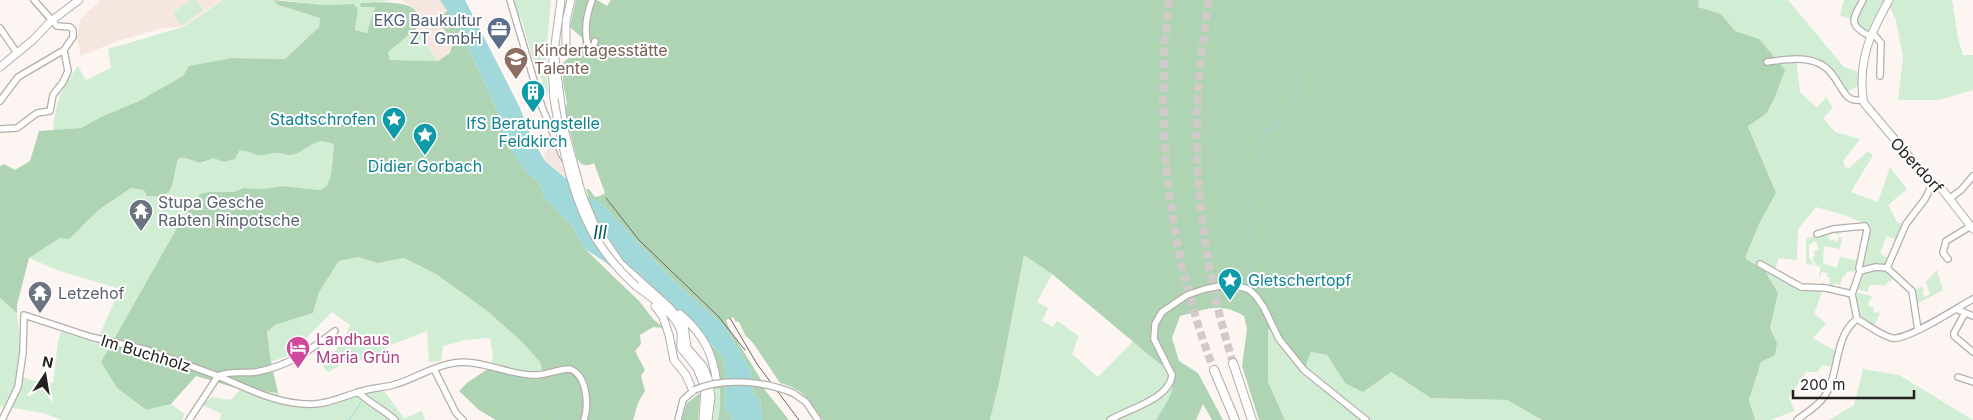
<svg xmlns="http://www.w3.org/2000/svg" width="1973" height="420" font-family="Inter,sans-serif">
<style>
.built{fill:#f5e7e0}
.green{fill:#d1eed5}
.forest{fill:#afd4b4}
.water{fill:#a1d9da}
.lines{fill:none;stroke-linecap:round;stroke-linejoin:round}
.stream{stroke:#a1d9da;stroke-width:1}
.highway-tunnel{stroke:#d1cac8;stroke-width:8;stroke-dasharray:8 4;stroke-linecap:butt}
.minor-casing{stroke:#b4aeab;stroke-width:8}
.major-casing{stroke:#b4aeab;stroke-width:9}
.highway-casing{stroke:#b4aeab;stroke-width:10}
.minor{stroke:#fff;stroke-width:5.5}
.major{stroke:#fff;stroke-width:7}
.highway{stroke:#fff;stroke-width:8}
.rail{stroke:#6d6867;stroke-width:1}
.minor-bridge-casing{stroke:#b4aeab;stroke-width:8;stroke-linecap:butt}
.major-bridge-casing{stroke:#b4aeab;stroke-width:9;stroke-linecap:butt}
.minor-bridge{stroke:#fff;stroke-width:5.5}
.major-bridge{stroke:#fff;stroke-width:7}
.labels{text-anchor:middle;dominant-baseline:central;stroke-width:4;stroke-linejoin:round;paint-order:stroke}
.service-label{font-size:16px;fill:#4e5e75;stroke:#fff;text-anchor:end}
.education-label{font-size:16px;fill:#785e54;stroke:#fff;text-anchor:start}
.culture-label{font-size:16px;fill:#0d838f;stroke:#fff}
.street-label{font-size:16px;fill:#23201f;stroke:#fff}
.worship-label{font-size:16px;fill:#5b616d;stroke:#fff;text-anchor:start}
.hotel-label{font-size:16px;fill:#b23c85;stroke:#fff;text-anchor:start}
.water-label{font-size:18px;font-style:italic;fill:#04585a;stroke:#fff}
</style>
<rect width="100%" height="100%" fill="#fcf5f2"/>
<path class="built" d="M101,0H222L182,27L162,28L115,42L81,56L77,39L80,19Z
M401,0H441L448,10L437,19L453,42L451,53L438,61L416,29V11L412,6Z
M554,142L567,179L546,161L543,155Z"/>
<path class="green" d="M191,0H196L203,10L181,25L173,13Z
M223,0H273L278,5L320,18L319,27L285,59L232,58L183,76L139,101L101,117L81,128L53,130C55,103 62,87 78,66L86,80L111,68L108,49L183,27Z
M282,0H396L360,3L362,7H375L367,33L355,30L358,10L354,4L324,5Z
M512,0H551L546,56L548,97L532,56L521,18H516Z
M1699,0H1788L1844,67L1859,72L1858,86L1845,93C1830,65 1829,62 1796,57L1800,92L1817,108L1826,97L1833,108L1823,118L1835,132L1860,139L1843,161L1845,167L1849,168L1868,151L1873,155L1851,192L1878,202L1890,167L1907,189L1888,205L1897,222L1904,224L1897,240L1887,236L1880,253L1889,259L1884,265H1870L1862,268L1869,228L1868,225L1844,215L1816,207L1798,229L1797,260L1779,258L1774,272L1801,288L1823,289L1814,314L1826,323L1813,338L1837,352L1833,367L1823,365L1817,372H1806L1789,398L1795,411L1770,420H1755L1749,400L1761,362L1777,343L1770,328L1778,293L1765,271L1745,258L1759,224L1776,193L1748,125L1766,114L1759,39L1735,31L1721,14L1698,7Z
M1844,0H1861L1852,20L1840,15Z
M1864,0H1886L1868,33L1859,29L1856,17Z
M1891,0H1952L1958,38L1963,55H1973V90L1939,100H1898L1903,58L1896,20L1890,8Z
M416,29L438,61L390,60L388,52Z
M314,142H327L334,145L331,175L327,186L320,190L282,186L262,189L243,188L234,192H209L178,226L101,362L117,388L145,410L171,404L185,414L182,420H62L43,413L1,406L0,408V298L17,313L21,352V377L35,381L53,383L58,341L61,332L96,343L120,289L60,271L29,258L60,238L81,228L100,209L131,188L144,190L148,196L171,188C173,178 174,165 181,158L203,163L213,158L224,162L239,151L248,150L258,155L280,153L290,155L304,150Z
M1844,229L1843,232L1836,235L1835,233L1828,235L1830,241L1835,239V242L1838,241V237L1842,238L1840,249L1824,246L1823,263L1837,268L1840,257L1859,261L1857,271L1847,272L1845,276H1843L1840,285L1834,283L1832,288L1819,285L1824,282V284H1830L1829,277H1827V273L1822,272L1820,277H1819L1821,267L1817,266L1812,258L1815,255L1814,251L1819,249L1815,241L1809,245V257L1814,265L1806,264V239L1833,230Z
M1024,255L1052,274L1037,302L1048,308L1042,321L1053,327L1057,321L1079,336L1072,354L1098,377L1133,341L1160,364L1169,360C1180,386 1169,397 1156,420H990L1000,379Z
M358,257L378,263L404,258L436,274L486,310L522,342L540,362L543,375L491,367L493,355L490,339L488,338L465,340L443,346L441,361L429,362L427,331L386,347L384,360H350L328,372L323,367L343,341L350,325L332,312L290,355L271,362L267,332L275,325L313,313L319,292L339,261Z
M1883,269L1895,277L1884,286L1881,285H1869L1868,292L1856,289C1862,269 1863,271 1883,269Z
M1937,270L1943,290L1915,305L1913,292L1921,286L1924,290L1922,292L1925,297L1930,294L1926,282Z
M1855,292L1872,296L1868,305L1874,308L1873,312L1880,313L1874,327L1858,316Z
M1271,323L1304,370L1311,352L1327,355L1345,383L1391,372L1431,398L1507,400L1542,420H1285L1268,382V331Z
M707,340C719,365 723,394 718,420H711C713,391 713,370 701,343Z
M1863,369L1899,375L1973,420H1829L1854,405Z
M241,388L278,393L285,404L317,407L369,391H384L404,418L422,411L425,420H219L222,414L200,404L204,399L208,401L211,397L231,400Z"/>
<path class="forest" d="M273,0L324,5L354,4L358,10L355,30L367,33L375,7H361L360,3C373,2 412,0 416,12C417,17 416,24 416,29L388,52L390,60L438,61L450,53L453,42L437,19L448,10L460,30L497,110L501,132L523,168L539,183L545,198L573,227L585,249L639,301L654,320L664,328L653,327L640,335L641,344L635,351L645,370L641,376L645,391L638,403L633,420H496L479,410L459,391L468,382L491,367L543,374L540,362L522,342L486,310L436,274L404,258L378,263L358,257L339,261L319,292L313,313L275,325L267,332L271,362L278,393L241,388L239,389L196,376L171,404L146,410L117,388L101,362L178,226L200,194L209,192H234L243,188L262,189L282,186L320,190L327,186L331,175L334,145C313,134 308,153 290,155C286,155 282,153 278,153C272,153 264,156 258,155C251,154 249,150 239,151L235,159L224,162L213,158C194,168 196,158 181,158L178,160C170,183 178,199 147,196L144,190L131,188L100,209L69,239L60,238L29,258L17,305V313L0,298V166L4,164L15,170L30,161L39,131L81,128L101,117L139,101L183,76L189,66L232,58L285,59L319,27L320,18L278,5Z
M576,0H597L607,6L611,0H1699L1698,7L1721,14L1735,31L1759,39L1785,70L1774,99L1766,114L1748,126L1776,193L1759,224L1745,258L1765,271L1778,293L1770,328L1777,343L1775,355L1761,362L1749,400L1755,420H1542L1507,400L1431,398L1391,372L1363,392L1345,383L1327,355L1311,352L1304,370L1271,324L1268,331V382L1285,420H1259L1242,366L1247,329L1244,316C1218,301 1207,310 1180,316L1172,338L1179,361L1198,373L1223,420H1212L1203,404L1196,420H1156C1169,398 1180,386 1169,360L1161,365L1052,274L1024,255L1000,379L990,420H823C809,400 805,390 780,383L753,343L745,335L739,322L735,321L733,317L726,320L728,326L763,383L765,390L789,420H762L760,401L753,392L751,371L725,327L676,283L606,208L598,201L589,198L586,189H589L595,197L600,196L605,193L594,163C586,167 582,166 577,159L564,108L567,104L563,82V63C573,52 584,59 582,38L570,27Z
M707,340L722,356L726,369L725,410L731,415L732,420H718C723,394 719,365 707,340Z
M700,393L698,420H681L687,403Z"/>
<path class="water" d="M440,0H465L520,108L532,139L545,161L587,196L598,201L606,208L676,283L725,327L751,371L753,392L760,401L762,420H732L731,415L725,410L726,369L722,356L707,340L605,262L585,249L573,227L545,198L539,183L523,168L509,146L501,132L497,110L460,30Z"/>
<g class="lines">
<path class="stream" d="M1245,283L1255,251L1254,244L1248,233L1253,221L1251,201L1256,189C1251,177 1251,178 1259,169L1258,161L1265,151L1260,140L1263,137L1266,129L1274,128V122C1283,119 1287,115 1291,107C1308,79 1294,69 1283,42L1291,30L1287,27L1288,23L1285,21L1288,16L1282,4L1277,0
M496,372L527,380L542,398
M1178,383V390
M545,404L555,413L559,420
M349,420L361,402
M725,420L729,412
M1162,420C1166,411 1176,407 1177,396"/>
<path class="highway-tunnel" d="M1169,0C1154,125 1168,252 1214,370
M1209,0C1187,128 1195,239 1233,363"/>
<defs>
<path id="minor" d="M510,0L542,107L562,155L565,160
M592,0C586,16 583,32 589,49L593,47L595,41
M1863,0C1853,19 1847,25 1870,36
M0,28L17,53
M1872,32L1881,43L1880,76
M1767,62C1783,60 1802,56 1818,63C1836,70 1841,95 1851,99C1855,101 1859,100 1863,100
M0,101L18,77L64,50L73,37V30L70,27L57,26L34,0
M0,129L17,128L37,113L50,111L53,95L63,82L68,71L64,50
M1949,199L1961,190L1973,176
M1817,234L1833,229L1865,226L1867,230L1859,268L1860,271
M1948,259L1943,253L1946,241L1971,226
M1760,264L1801,287L1826,288L1852,294
M1887,268L1906,224L1925,199L1933,183
M1956,309L1973,316
M1965,313L1954,333V336L1973,352
M1918,330L1912,291L1887,268L1876,267L1860,271L1852,294L1857,319C1868,325 1880,335 1892,338C1907,341 1958,307 1973,299
M434,369L456,413L463,420
M218,376C249,389 280,406 315,404C331,403 344,396 359,392C370,388 382,388 393,385C413,380 432,366 454,363C480,359 506,374 532,375C545,376 557,369 570,369C587,375 589,405 584,420
M218,376C233,370 241,374 256,372C289,366 309,351 335,331
M1958,377L1973,382
M358,392C369,403 383,409 395,420
M793,393L806,402L818,420
M2,420L18,387L23,352L24,315L91,337L147,350L218,376L189,420
M678,420L683,400L694,390
M1110,420C1128,409 1170,399 1172,375L1154,339L1155,324L1162,312L1187,295L1205,289L1225,285L1237,286L1248,289L1256,296L1264,308L1279,339L1304,370L1366,420
M1797,420C1806,413 1818,406 1824,397C1840,375 1833,337 1857,319"/>
<path id="major" d="M1889,0C1874,28 1863,47 1862,80C1862,88 1862,95 1864,103L1928,179L1941,188L1973,229
M554,50H561L566,47V21L571,0
M555,58L564,129
M0,67L33,40L51,21L79,0
M554,99L552,67L561,0
M595,226L620,263L669,307L684,325L687,348L703,366L708,378L711,397L708,420
M636,286C649,295 678,316 681,332C682,337 680,343 681,348L697,368L705,388L703,420
M655,306L663,317L669,335
M680,314C703,334 713,352 717,384
M674,360L686,375L693,391"/>
<path id="highway" d="M1233,363L1252,420
M1214,370L1235,420"/>
</defs>
<use href="#minor" class="minor-casing"/>
<use href="#major" class="major-casing"/>
<use href="#highway" class="highway-casing"/>
<use href="#minor" class="minor"/>
<use href="#major" class="major"/>
<use href="#highway" class="highway"/>
<path class="rail" d="M606,198L639,240L718,316L745,350
M730,318L757,364L799,420"/>
<defs>
<path id="minor-bridge" d="M694,390C723,377 764,381 793,393"/>
<path id="major-bridge" d="M554,99C562,147 574,209 603,249C612,262 624,275 636,286
M564,129L582,195L595,226
M669,335L674,360"/>
</defs>
<use href="#minor-bridge" class="minor-bridge-casing"/>
<use href="#major-bridge" class="major-bridge-casing"/>
<use href="#minor-bridge" class="minor-bridge"/>
<use href="#major-bridge" class="major-bridge"/>
</g>
<defs>
<symbol id="office-pin" viewBox="-11 -11 22 30"><path d="M0 17L-7.5 6A9.5 9.5 0 1 1 7.5 6Z" fill="#5c6f8a" stroke="#fff"/><path d="M-6-3h4V-5.5h4V-3h4V5H-6ZM-1-4.5V-3h2v-1.5ZM-6 0V1H6V0Z" fill="#fff"/></symbol>
<symbol id="school-pin" viewBox="-11 -11 22 30"><path d="M0 17L-7.5 6A9.5 9.5 0 1 1 7.5 6Z" fill="#8d6e63" stroke="#fff"/><path d="M0-5L7-2L0 1L-7-2ZM-4 1L0 2.5L4 1V4Q0 6-4 4Z" fill="#fff"/></symbol>
<symbol id="building-pin" viewBox="-11 -11 22 30"><path d="M0 17L-7.5 6A9.5 9.5 0 1 1 7.5 6Z" fill="#0f9aa8" stroke="#fff"/><path d="M-4-6H4V6H1V3H-1V6H-4ZM-2.5-4.3h1.7v1.8h-1.7ZM.8-4.3h1.7v1.8H.8ZM-2.5-1h1.7V.8h-1.7ZM.8-1h1.7V.8H.8Z" fill="#fff"/></symbol>
<symbol id="sight-pin" viewBox="-11 -11 22 30"><path d="M0 17L-7.5 6A9.5 9.5 0 1 1 7.5 6Z" fill="#0f9aa8" stroke="#fff"/><path d="M0-6L1.8-2.2L6-1.7L2.9 1.2L3.7 5.4L0 3.3L-3.7 5.4L-2.9 1.2L-6-1.7L-1.8-2.2Z" fill="#fff"/></symbol>
<symbol id="temple-pin" viewBox="-11 -11 22 30"><path d="M0 17L-7.5 6A9.5 9.5 0 1 1 7.5 6Z" fill="#6b7280" stroke="#fff"/><path d="M0-6L5-2H3V0L6.5 2.5H4V6H1.5V3h-3V6H-4V2.5H-6.5L-3 0V-2H-5Z" fill="#fff"/></symbol>
<symbol id="hotel-pin" viewBox="-11 -11 22 30"><path d="M0 17L-7.5 6A9.5 9.5 0 1 1 7.5 6Z" fill="#d1479c" stroke="#fff"/><path d="M-6-4.5h1.5V1H6V5H4.5V3h-9V5H-6ZM-4 0a1.8 1.8 0 1 1 3.6 0ZM.5 0V-2.5h3Q6-2.5 6 0Z" fill="#fff"/></symbol>
</defs>
<g fill-rule="evenodd">
<use href="#office-pin" x="485" y="15" width="28" height="38"/>
<use href="#school-pin" x="502" y="45" width="28" height="38"/>
<use href="#building-pin" x="519" y="78" width="28" height="38"/>
<use href="#sight-pin" x="380" y="105" width="28" height="38"/>
<use href="#sight-pin" x="411" y="121" width="28" height="38"/>
<use href="#temple-pin" x="127" y="197" width="28" height="38"/>
<use href="#sight-pin" x="1216" y="266" width="28" height="38"/>
<use href="#temple-pin" x="26" y="279" width="28" height="38"/>
<use href="#hotel-pin" x="284" y="334" width="28" height="38"/>
</g>
<g class="labels">
<g class="service-label">
<text x="482" y="20">EKG Baukultur<tspan x="482" dy="18">ZT GmbH</tspan></text>
</g>
<g class="education-label">
<text x="534" y="50">Kindertagesstätte<tspan x="534" dy="18">Talente</tspan></text>
</g>
<g class="culture-label">
<text x="376" y="119" text-anchor="end">Stadtschrofen</text>
<text x="533" y="123">IfS Beratungstelle<tspan x="533" dy="18">Feldkirch</tspan></text>
<text x="425" y="166">Didier Gorbach</text>
<text x="1248" y="280" text-anchor="start">Gletschertopf</text>
</g>
<g class="street-label">
<text transform="translate(1917 165) rotate(47)">Oberdorf</text>
<text transform="translate(146 353) rotate(17)">Im Buchholz</text>
</g>
<g class="worship-label">
<text x="158" y="202">Stupa Gesche<tspan x="158" dy="18">Rabten Rinpotsche</tspan></text>
<text x="58" y="293">Letzehof</text>
</g>
<g class="hotel-label">
<text x="316" y="339">Landhaus<tspan x="316" dy="18">Maria Grün</tspan></text>
</g>
<g class="water-label">
<text x="600" y="232">Ill</text>
</g>
</g>
<g transform="translate(45 375) rotate(12)" stroke="#ffffff" stroke-width="4" paint-order="stroke">
<path d="M0-4L9 19L0 12L-9 19Z" fill="#23201f"/>
<text y="-8" font-size="14" font-weight="bold" text-anchor="middle" fill="#23201f">N</text>
</g>
<path d="M1793 390v8h121v-8" fill="none" stroke="#23201f" stroke-width="2.5"/>
<text x="1800" y="390" font-size="15" fill="#23201f" stroke="#ffffff" stroke-width="4" paint-order="stroke">200 m</text>
</svg>
